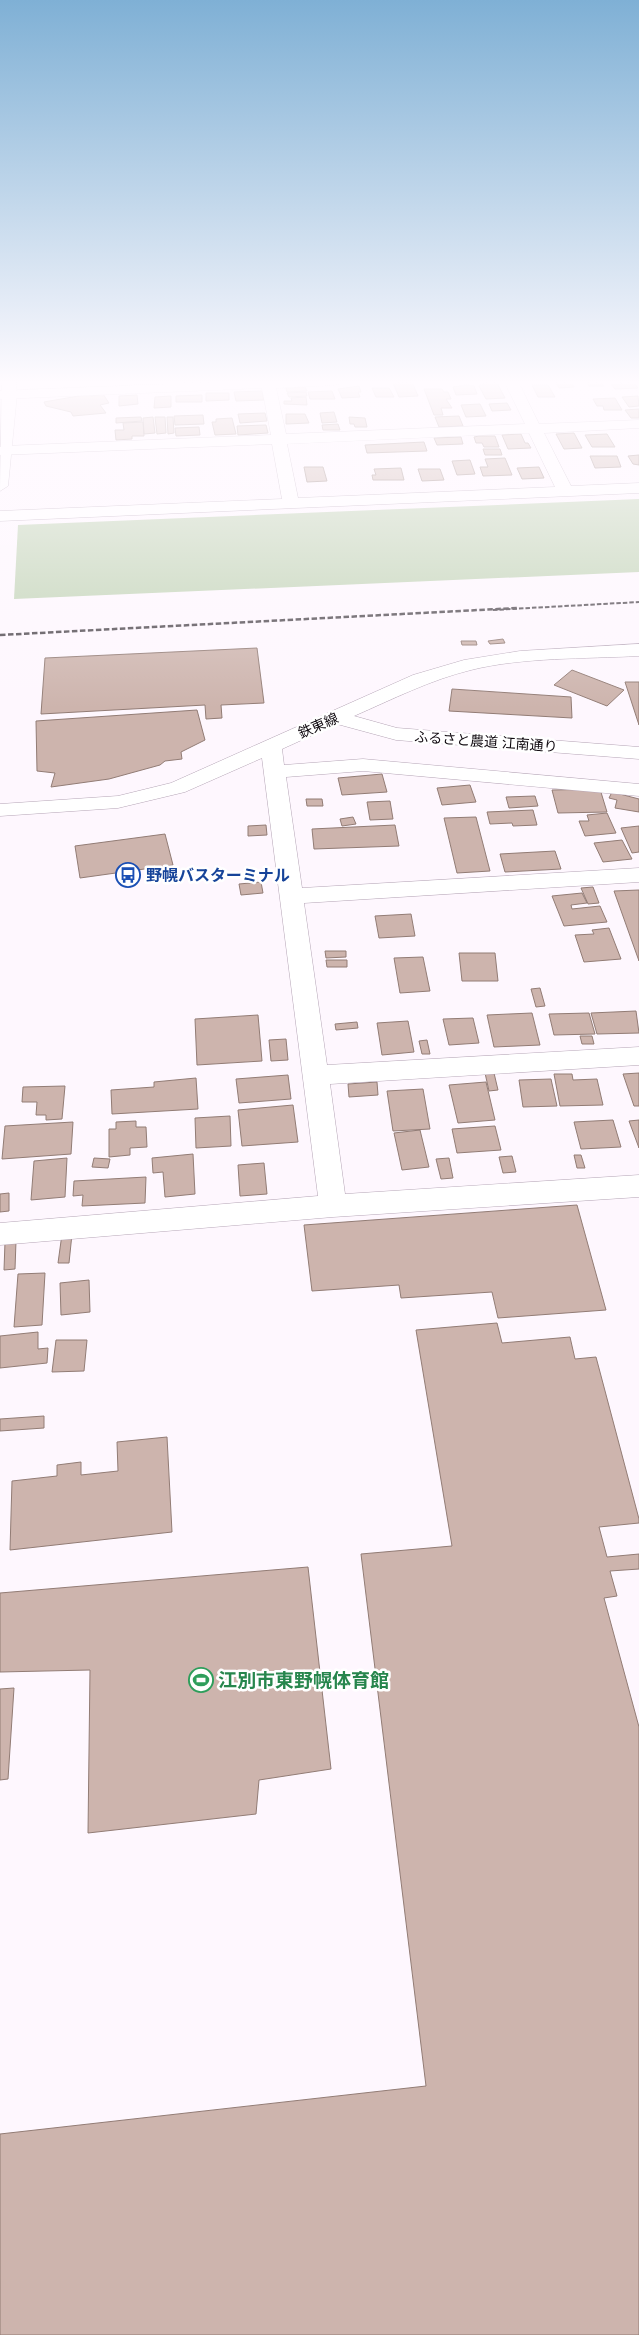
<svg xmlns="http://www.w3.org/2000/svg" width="639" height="2335" font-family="'Noto Serif','Noto Sans JP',serif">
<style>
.forest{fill:#bfd2b3}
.building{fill:#cdb4ad;stroke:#927c75}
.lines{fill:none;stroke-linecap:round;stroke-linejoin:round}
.minor-casing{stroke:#b5a5b6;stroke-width:1}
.major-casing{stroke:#b5a5b6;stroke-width:1}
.minor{fill:#fff;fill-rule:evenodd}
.major{fill:#fff;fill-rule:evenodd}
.rail-far1{stroke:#4b454b;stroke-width:2;stroke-dasharray:4.5 2;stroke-linecap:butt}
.rail{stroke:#4b454b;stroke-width:2.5;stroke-dasharray:5.5 2.5;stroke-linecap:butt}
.labels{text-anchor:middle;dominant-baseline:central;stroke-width:5;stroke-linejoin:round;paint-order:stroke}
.far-street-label{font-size:14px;fill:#110b11;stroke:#fff}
.transit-label{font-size:16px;font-weight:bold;fill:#164399;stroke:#fff;text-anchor:start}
.near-leisure-label{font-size:19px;font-weight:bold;fill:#27864d;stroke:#fff;text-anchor:start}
</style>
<rect width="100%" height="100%" fill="#fef7fe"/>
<path class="forest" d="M639,499V572L14,599L18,525Z"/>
<path class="building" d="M483,381H496L505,398L486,399L479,386L484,384Z
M555,381H570L574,387L559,388Z
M586,381H600L604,386H589Z
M621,381H633L638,388L615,389L611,384H621Z
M412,382L418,396L399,397L393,383Z
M467,385L474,386L477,394L456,395L453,387Z
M532,385H548L555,397H538Z
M359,386L361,392H358L360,397L342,398L338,389Z
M305,387L307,391L287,392L286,388Z
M372,388H389L394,397H376Z
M424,389H442L444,392H448L451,399H446L452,408H441L443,415H434Z
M262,391L264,400L236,401L234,392Z
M332,391L335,399H310L308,392Z
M306,392L307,396L289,397L287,393Z
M206,393H229V400L206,401Z
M90,394L91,396L103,394L109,403L100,405L106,413L73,416L71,412L46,406L44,402Z
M137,395L138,404L119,406V396Z
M202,395V402H176V396Z
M171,396V407L154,408L155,397Z
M638,396L639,406L629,407L622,397Z
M306,397L307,405L284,404V401H292L291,398Z
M615,398L622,410H604L603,406H597L593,399Z
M507,403L511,410L492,411L489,404Z
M480,404L486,416L466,417L461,405Z
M639,409V418H631L625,410Z
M334,412L337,422L322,423L320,413Z
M265,413L267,421L240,423L238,414Z
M286,414H305L309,423L286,424Z
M203,415L204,424L175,425L174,416Z
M459,416L463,426L439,427L435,417Z
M141,417L142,421L116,423V418Z
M153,417L155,433L144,434L143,418Z
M155,417H165L166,433L157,434Z
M167,417H173L174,433L168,434Z
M349,417L365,418L367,427H355L354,424H350Z
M232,418L236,434L215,435L212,422H216V419Z
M143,422L144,436H132V439L116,440L115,430H124L123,423Z
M338,424L340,430H323L322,425Z
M266,425L268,433L238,435L237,426Z
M199,427L200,435L176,436L175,428Z
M574,433L582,448L564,449L556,434Z
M521,434L525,443H528L531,448L508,449L502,435Z
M607,434L615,447H592L585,435Z
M479,436H495L499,447H484L482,443H476L474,437Z
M461,437L463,444L437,445L434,438Z
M424,442L427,451L367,453L365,445Z
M483,449H500L502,455H485Z
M639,455V465L633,464L628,456Z
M590,456H617L621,467L595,468Z
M505,458L512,475L483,476L480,467H488L485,459Z
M470,460L475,474L457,475L452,461Z
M304,467H323L327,481L307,482Z
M539,467L544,478L522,479L517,468Z
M401,468L404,480H373L372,475H376L374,469Z
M418,469H440L444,480L422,481Z
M503,639L505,643L490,644L488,641Z
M461,641H476L477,645H462Z
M257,648L264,703L221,705L222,718L206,719L205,705L41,714L45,658Z
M572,670L624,690L607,706L554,685Z
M625,682H639V725Z
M452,689L571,697L572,718L449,711Z
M197,710L205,740L181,752L182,759L165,761L160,765L109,779L51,787L55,773L37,771L36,721Z
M382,774L387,792L342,795L338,778Z
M470,785L476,802L442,805L437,788Z
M600,789L607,812L558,813L552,790Z
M612,792L639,799V812L615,808L617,800L609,798Z
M535,796L538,806L509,808L506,797Z
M306,799H322L323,806H307Z
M390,801L393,819L370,820L367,802Z
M533,810L537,825L513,826L512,823L490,824L487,812Z
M607,813L616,833L585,836L579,821H589L587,815Z
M353,817L356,824L342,826L340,819Z
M476,817L490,871L457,873L444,818Z
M266,825L267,835L248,836V826Z
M395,825L399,846L314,849L312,829Z
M639,826V852L632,853L621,828Z
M165,834L173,865L80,878L75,846Z
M622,840L632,859L603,862L594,843Z
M555,851L561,869L505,872L500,854Z
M261,882L263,893L241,895L239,884Z
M593,887L599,903L588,904L581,888Z
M639,890V961L614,891Z
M582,893L587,903L571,905L572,909L600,906L607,922L564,926L552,896Z
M411,914L415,936L379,938L375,916Z
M609,928L621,959L584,962L575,935L594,934L592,930Z
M325,951H346V957L326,958Z
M459,953H495L498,981H462Z
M423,957L430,991L400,993L394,958Z
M326,960H347V967H327Z
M540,988L545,1006L536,1007L531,989Z
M636,1011L639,1033L597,1034L591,1013Z
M532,1013L540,1045L494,1047L487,1015Z
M589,1013L595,1034L554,1035L549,1014Z
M258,1015L262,1061L197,1065L195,1019Z
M473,1018L479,1043L449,1045L443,1019Z
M408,1021L414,1052L382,1055L377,1023Z
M357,1022L358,1028L336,1030L335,1024Z
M580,1036H592L594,1044H582Z
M286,1039L288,1060L271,1061L269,1040Z
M427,1040L430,1054H422L419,1041Z
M485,1073H494L498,1090L489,1091Z
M639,1073V1106H634L623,1074Z
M554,1074H572L573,1080L597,1079L603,1105L560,1106Z
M288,1075L291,1099L239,1103L236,1079Z
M196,1078L198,1109L112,1114L111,1090L154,1087V1082Z
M551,1079L557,1106L523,1107L519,1080Z
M377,1082L378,1095L349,1097L348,1084Z
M486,1082L495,1120L458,1123L449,1085Z
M65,1086L62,1119L46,1120V1115H36L37,1102H22L23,1087Z
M423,1089L430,1129L393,1131L387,1091Z
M293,1105L298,1142L242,1146L238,1110Z
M230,1116L231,1146L196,1148L195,1118Z
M613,1120L621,1147L581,1149L574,1122Z
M639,1120V1148L629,1121Z
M136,1121V1127H146L147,1147L130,1148V1155L109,1157V1129H116V1122Z
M73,1122L71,1154L2,1159L5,1126Z
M495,1126L501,1150L457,1153L452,1129Z
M420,1130L429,1167L402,1170L394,1133Z
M193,1154L195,1194L165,1197L163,1172L153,1173L152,1158Z
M574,1155H581L585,1168H577Z
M512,1156L516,1172L503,1173L499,1157Z
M67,1158L65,1197L31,1200L34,1161Z
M94,1158L110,1159L108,1168L92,1167Z
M449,1158L453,1178L441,1179L436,1159Z
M264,1163L267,1194L240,1196L238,1165Z
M146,1177L145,1203L82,1206L83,1195L73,1196L74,1181Z
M9,1193V1211L0,1212V1194Z
M577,1205L606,1310L498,1318L492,1292L401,1298L399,1285L312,1291L304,1225Z
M62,1234H72L69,1263H58Z
M16,1241L15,1269L4,1270L5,1242Z
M45,1273L42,1325L14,1327L18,1274Z
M89,1280L90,1312L61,1315L60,1283Z
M497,1323L502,1343L570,1337L575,1359L596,1357L639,1519V1523L599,1527L607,1557L639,1554V1569L610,1571L617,1596L604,1598L639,1727V2335H0V2134L426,2086L361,1554L452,1546L416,1330Z
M38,1332V1349L48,1348L47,1363L0,1368V1336Z
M56,1340H87L84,1371L52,1372Z
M44,1416V1428L0,1431V1419Z
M167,1437L172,1532L10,1550L12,1481L57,1476V1465L81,1462V1475L118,1471L117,1442Z
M308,1567L331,1769L259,1780L256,1814L88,1833L90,1670L0,1672V1593Z
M14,1688L8,1779L0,1780V1689Z"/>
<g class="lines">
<defs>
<path id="minor" d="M241,381H341L339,384L334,385L276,388L286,434L525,424L504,381H518L539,424L639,420V428L544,433L571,486L639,483V493L0,521V511L282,499L272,444L0,455V447L4,446L271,435L262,388L0,399V391ZM529,433L555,487L298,498L287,444Z
M639,644V656C585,659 523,657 471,670C430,680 393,699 354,716L397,728L639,747V759L396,740L337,724L282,749L284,765L363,759L639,784V796L363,771L286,777L302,888L639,868V882L304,903L327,1065L639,1047V1065L330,1084L345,1194L639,1175V1197L333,1217L0,1245V1223L318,1196L262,758L185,792L118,808L0,816V804L118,796L171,783L413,675L464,660L520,651Z"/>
<path id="major" d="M2,381H16L17,394L8,486L0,491Z"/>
</defs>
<use href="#minor" class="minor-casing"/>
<use href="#major" class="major-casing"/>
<use href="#minor" class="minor"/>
<use href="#major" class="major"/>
<path class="rail-far1" d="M493,610L639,602"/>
<path class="rail" d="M0,635L517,608"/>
</g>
<linearGradient id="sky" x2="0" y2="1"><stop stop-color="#7fb0d5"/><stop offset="0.54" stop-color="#fffbff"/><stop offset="1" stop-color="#fffbff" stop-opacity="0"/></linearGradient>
<rect width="639" height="708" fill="url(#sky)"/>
<defs>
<symbol id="bus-ring" viewBox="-11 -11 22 22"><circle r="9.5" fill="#fff" stroke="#1a4fb4" stroke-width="1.5"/><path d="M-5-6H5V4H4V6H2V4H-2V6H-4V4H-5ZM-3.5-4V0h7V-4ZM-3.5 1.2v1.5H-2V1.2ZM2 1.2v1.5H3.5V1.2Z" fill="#1a4fb4"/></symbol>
<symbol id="stadium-ring" viewBox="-11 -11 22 22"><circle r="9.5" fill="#fff" stroke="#2e9e5b" stroke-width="1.5"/><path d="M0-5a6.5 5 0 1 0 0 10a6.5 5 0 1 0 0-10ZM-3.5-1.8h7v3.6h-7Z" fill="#2e9e5b"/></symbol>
</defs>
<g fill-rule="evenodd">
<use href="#bus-ring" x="114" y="861" width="28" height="28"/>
<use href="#stadium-ring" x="187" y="1666" width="28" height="28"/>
</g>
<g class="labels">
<g class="far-street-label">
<text transform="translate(318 725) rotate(-24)">鉄東線</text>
<text transform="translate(486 741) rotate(4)">ふるさと農道 江南通り</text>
</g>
<g class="transit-label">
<text x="146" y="875">野幌バスターミナル</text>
</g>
<g class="near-leisure-label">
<text x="218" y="1680">江別市東野幌体育館</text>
</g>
</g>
</svg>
